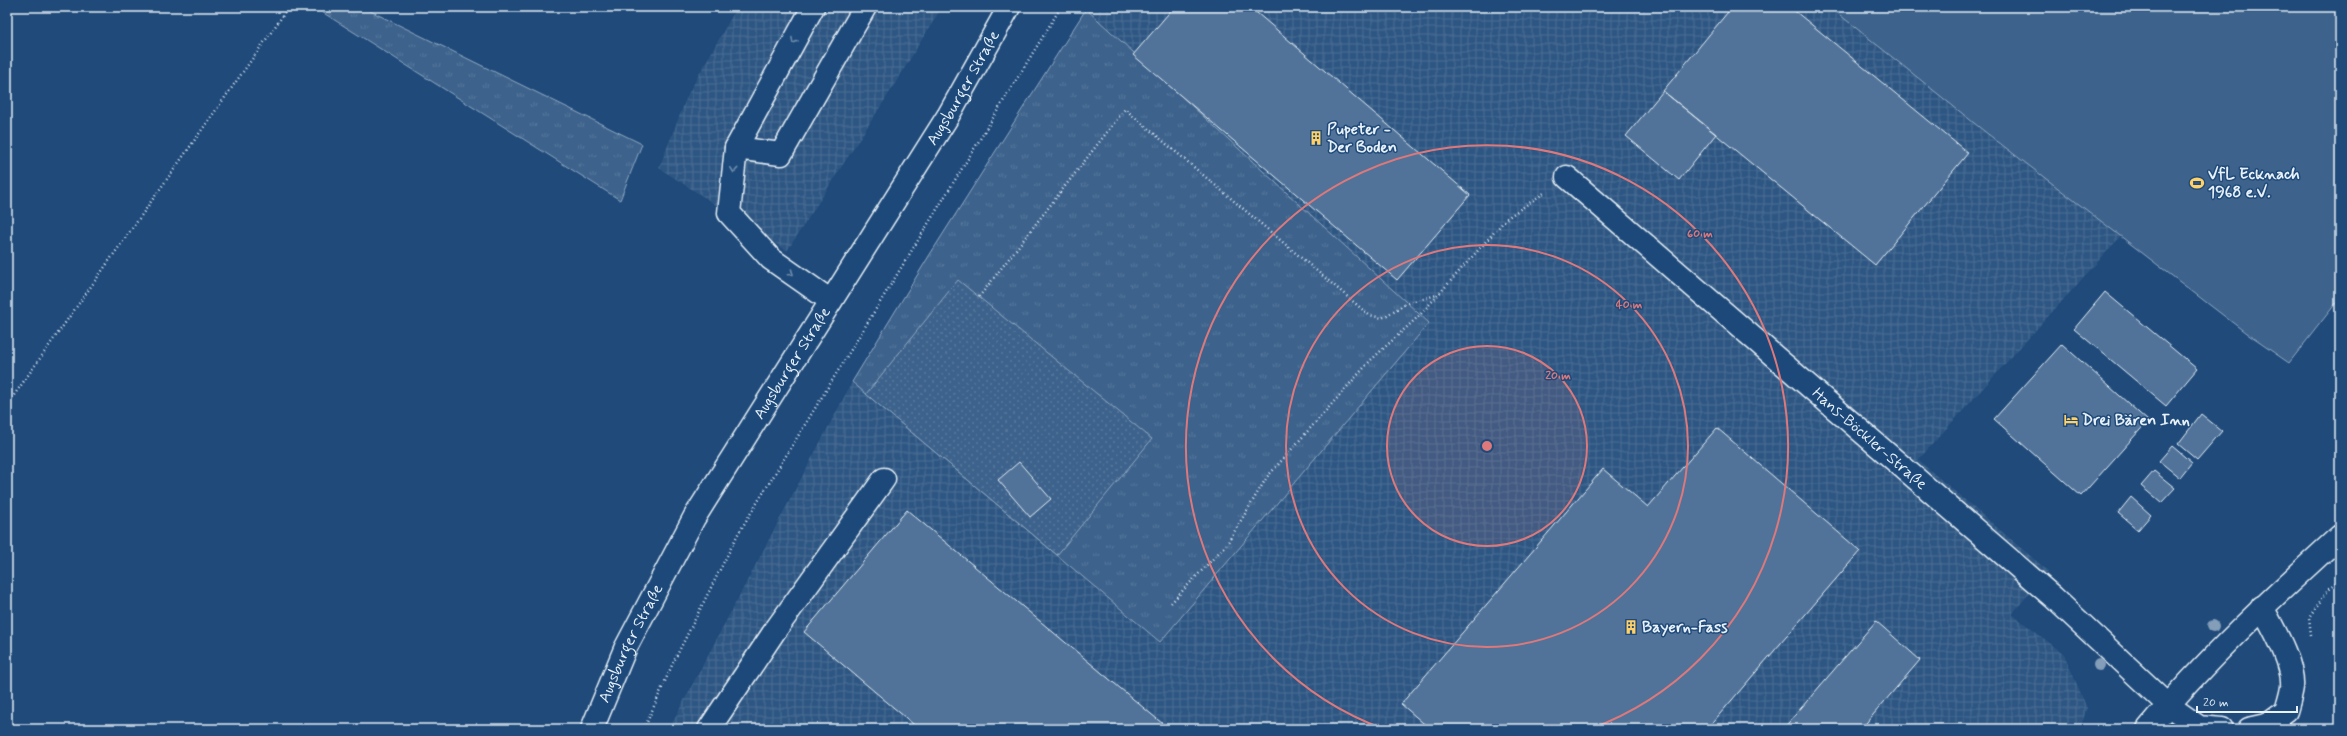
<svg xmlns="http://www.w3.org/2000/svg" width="2347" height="736" font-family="Mynerve,sans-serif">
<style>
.industrial{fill:url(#industrial-grid)}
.grass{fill:url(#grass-tufts);stroke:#92aac2}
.park{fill:url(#park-dots);stroke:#92aac2}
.pitch{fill:#3c628c;stroke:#92aac2}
.building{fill:#517399;stroke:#e8f1f8}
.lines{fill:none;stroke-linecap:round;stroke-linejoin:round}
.minor-casing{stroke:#e8f1f8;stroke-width:25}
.major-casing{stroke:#e8f1f8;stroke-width:25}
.path{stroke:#e8f1f8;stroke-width:2.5;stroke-dasharray:1 3;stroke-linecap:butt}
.minor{stroke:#1f4a7a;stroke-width:22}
.major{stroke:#1f4a7a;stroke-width:22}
.tree{fill:#849eb9}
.oneway{stroke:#6f8dac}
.ring{fill:none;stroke:#dd787b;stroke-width:2}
.labels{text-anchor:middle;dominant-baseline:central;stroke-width:3;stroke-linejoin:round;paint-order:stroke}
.street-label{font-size:16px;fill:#e8f1f8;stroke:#1f4a7a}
.poi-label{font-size:16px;font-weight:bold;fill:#e8f1f8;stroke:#1f4a7a;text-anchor:start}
.centre{fill:#dd787b;stroke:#1f4a7a;stroke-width:2}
.ring-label{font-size:12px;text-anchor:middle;font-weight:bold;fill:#dd787b;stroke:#1f4a7a;stroke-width:3;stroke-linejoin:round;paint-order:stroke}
</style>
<defs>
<pattern id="industrial-grid" width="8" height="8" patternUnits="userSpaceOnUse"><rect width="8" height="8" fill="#2e5683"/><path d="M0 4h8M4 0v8" fill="none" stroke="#4c6f95"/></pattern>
<pattern id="grass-tufts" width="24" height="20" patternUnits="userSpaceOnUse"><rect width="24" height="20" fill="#3c628c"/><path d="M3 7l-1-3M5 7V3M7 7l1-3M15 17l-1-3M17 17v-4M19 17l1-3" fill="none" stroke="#58799d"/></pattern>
<pattern id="park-dots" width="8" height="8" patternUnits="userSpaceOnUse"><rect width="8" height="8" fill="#3c628c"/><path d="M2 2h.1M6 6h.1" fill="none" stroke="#58799d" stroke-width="1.8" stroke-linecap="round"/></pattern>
</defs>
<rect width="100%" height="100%" fill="#1f4a7a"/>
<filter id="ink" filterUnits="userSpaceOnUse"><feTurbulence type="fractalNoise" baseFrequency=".025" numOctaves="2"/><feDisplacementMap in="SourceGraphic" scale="8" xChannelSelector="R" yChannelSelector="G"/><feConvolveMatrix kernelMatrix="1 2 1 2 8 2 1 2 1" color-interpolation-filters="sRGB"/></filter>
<g filter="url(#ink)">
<path class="industrial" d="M737,7H942L888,95L787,251L659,168L688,94Z
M1087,7H1830L1984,131L2122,235L1918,460L2048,571L2012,614L2064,654L2087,708L2080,729H669L852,382L1160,642L1429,323L1086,9Z
M2340,640V729H2333L2339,723L2338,670Z"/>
<path class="grass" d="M314,7H362L642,144L620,200Z
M1086,9L1429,323L1160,642L852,382L929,256Z"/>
<path class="park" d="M958,280L1152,439L1057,555L866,394Z"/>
<path class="pitch" d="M1830,7H2340V298L2289,363L2250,336L1984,131Z"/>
<path class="building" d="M1174,7H1250L1470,195L1397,280L1133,55Z
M1732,7H1790L1968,153L1875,265L1663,91Z
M1663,91L1716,134L1679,180L1626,136Z
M2105,292L2197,369L2166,406L2074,329Z
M2062,344L2148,421L2081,496L1994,419Z
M2201,414L2222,431L2197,460L2178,444Z
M1717,428L1860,551L1707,729H1430L1401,704L1603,469L1648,507Z
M2172,446L2192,463L2180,478L2159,461Z
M1019,462L1051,499L1030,517L998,480Z
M2154,471L2175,488L2161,503L2141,486Z
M2131,497L2151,515L2138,530L2118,513Z
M907,510L1169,729H919L804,632Z
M1876,621L1920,660L1861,729H1783Z"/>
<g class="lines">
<defs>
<g id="minor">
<path d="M813,7L736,148L729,213L771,259L831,301"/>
<path d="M736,148L781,154L865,7"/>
<path id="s1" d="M1567,177L2053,597L2168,705L2199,727L2222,729"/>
<path d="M709,729L774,632L884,479"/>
<path d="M2148,729C2206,659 2273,597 2340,536"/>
<path d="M2249,729L2267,725L2286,711C2288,704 2291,695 2292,687C2294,663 2273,628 2262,607"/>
</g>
<g id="major">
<path id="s2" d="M592,729L625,649L694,518L948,116L1009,7"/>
</g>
</defs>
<use href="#minor" class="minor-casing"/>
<use href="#major" class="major-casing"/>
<path class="path" d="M979,297L1125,109L1369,315L1382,318L1407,303L1437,295
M7,405L289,7
M1171,603L1227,544L1267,477L1371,360L1420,315L1507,218L1544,193
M2311,635L2309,617L2329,589L2340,580
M644,729L673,663L738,534L1061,7"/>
<use href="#minor" class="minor"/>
<use href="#major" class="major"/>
</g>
<g class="tree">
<circle cx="2213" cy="626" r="6"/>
<circle cx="2099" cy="665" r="6"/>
</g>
<defs><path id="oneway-chevron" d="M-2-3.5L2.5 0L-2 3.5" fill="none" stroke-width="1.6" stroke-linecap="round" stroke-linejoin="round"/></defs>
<g class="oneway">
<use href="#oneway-chevron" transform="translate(794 41) rotate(119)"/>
<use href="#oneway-chevron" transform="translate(734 170) rotate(96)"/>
<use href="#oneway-chevron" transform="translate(791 273) rotate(35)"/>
</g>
</g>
<circle cx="1487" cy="446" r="100" fill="#dd787b" fill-opacity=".12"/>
<g class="ring">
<circle cx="1487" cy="446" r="100"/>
<circle cx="1487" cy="446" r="201"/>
<path d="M1384 729A301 301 0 1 1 1590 729"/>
</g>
<defs>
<symbol id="building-bare" viewBox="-9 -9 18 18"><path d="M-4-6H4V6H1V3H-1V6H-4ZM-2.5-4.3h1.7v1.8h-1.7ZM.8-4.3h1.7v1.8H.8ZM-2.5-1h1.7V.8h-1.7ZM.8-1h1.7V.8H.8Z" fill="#ffd166" stroke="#1f4a7a" stroke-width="2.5" paint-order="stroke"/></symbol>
<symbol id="stadium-bare" viewBox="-9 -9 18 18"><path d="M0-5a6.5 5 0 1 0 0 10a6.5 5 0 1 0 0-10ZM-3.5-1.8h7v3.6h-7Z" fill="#ffd166" stroke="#1f4a7a" stroke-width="2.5" paint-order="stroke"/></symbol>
<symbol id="hotel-bare" viewBox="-9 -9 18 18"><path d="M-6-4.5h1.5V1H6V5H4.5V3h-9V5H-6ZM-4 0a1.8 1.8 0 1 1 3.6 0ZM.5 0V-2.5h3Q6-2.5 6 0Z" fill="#ffd166" stroke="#1f4a7a" stroke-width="2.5" paint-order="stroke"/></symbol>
</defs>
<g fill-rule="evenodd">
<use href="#building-bare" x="1306" y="128" width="20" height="20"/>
<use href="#stadium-bare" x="2187" y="173" width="20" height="20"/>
<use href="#hotel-bare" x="2061" y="410" width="20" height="20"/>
<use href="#building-bare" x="1621" y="617" width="20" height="20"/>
</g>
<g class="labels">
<g class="street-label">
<text stroke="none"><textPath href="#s2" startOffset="742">Augsburger Straße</textPath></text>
<text stroke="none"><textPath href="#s2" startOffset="418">Augsburger Straße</textPath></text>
<text stroke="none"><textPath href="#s1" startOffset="400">Hans-Böckler-Straße</textPath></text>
<text stroke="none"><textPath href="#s2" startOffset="94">Augsburger Straße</textPath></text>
</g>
<g class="poi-label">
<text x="1327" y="129">Pupeter -<tspan x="1327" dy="18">Der Boden</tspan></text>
<text x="2208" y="174">VfL Ecknach<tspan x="2208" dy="18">1968 e.V.</tspan></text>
<text x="2082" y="420">Drei Bären Inn</text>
<text x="1642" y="627">Bayern-Fass</text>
</g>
</g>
<circle cx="1487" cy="446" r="6" class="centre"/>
<g class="ring-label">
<text x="1700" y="237">60 m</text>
<text x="1629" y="308">40 m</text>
<text x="1558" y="379">20 m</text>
</g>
<rect width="2347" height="736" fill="none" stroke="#1f4a7a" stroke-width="24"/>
<rect x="12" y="12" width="2323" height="712" fill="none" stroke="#e8f1f8" stroke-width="1.5" filter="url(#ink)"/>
<path d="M2197 706v6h100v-6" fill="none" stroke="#e8f1f8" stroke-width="2"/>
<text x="2203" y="706" font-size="12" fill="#e8f1f8" stroke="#1f4a7a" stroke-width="3" paint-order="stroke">20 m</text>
</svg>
